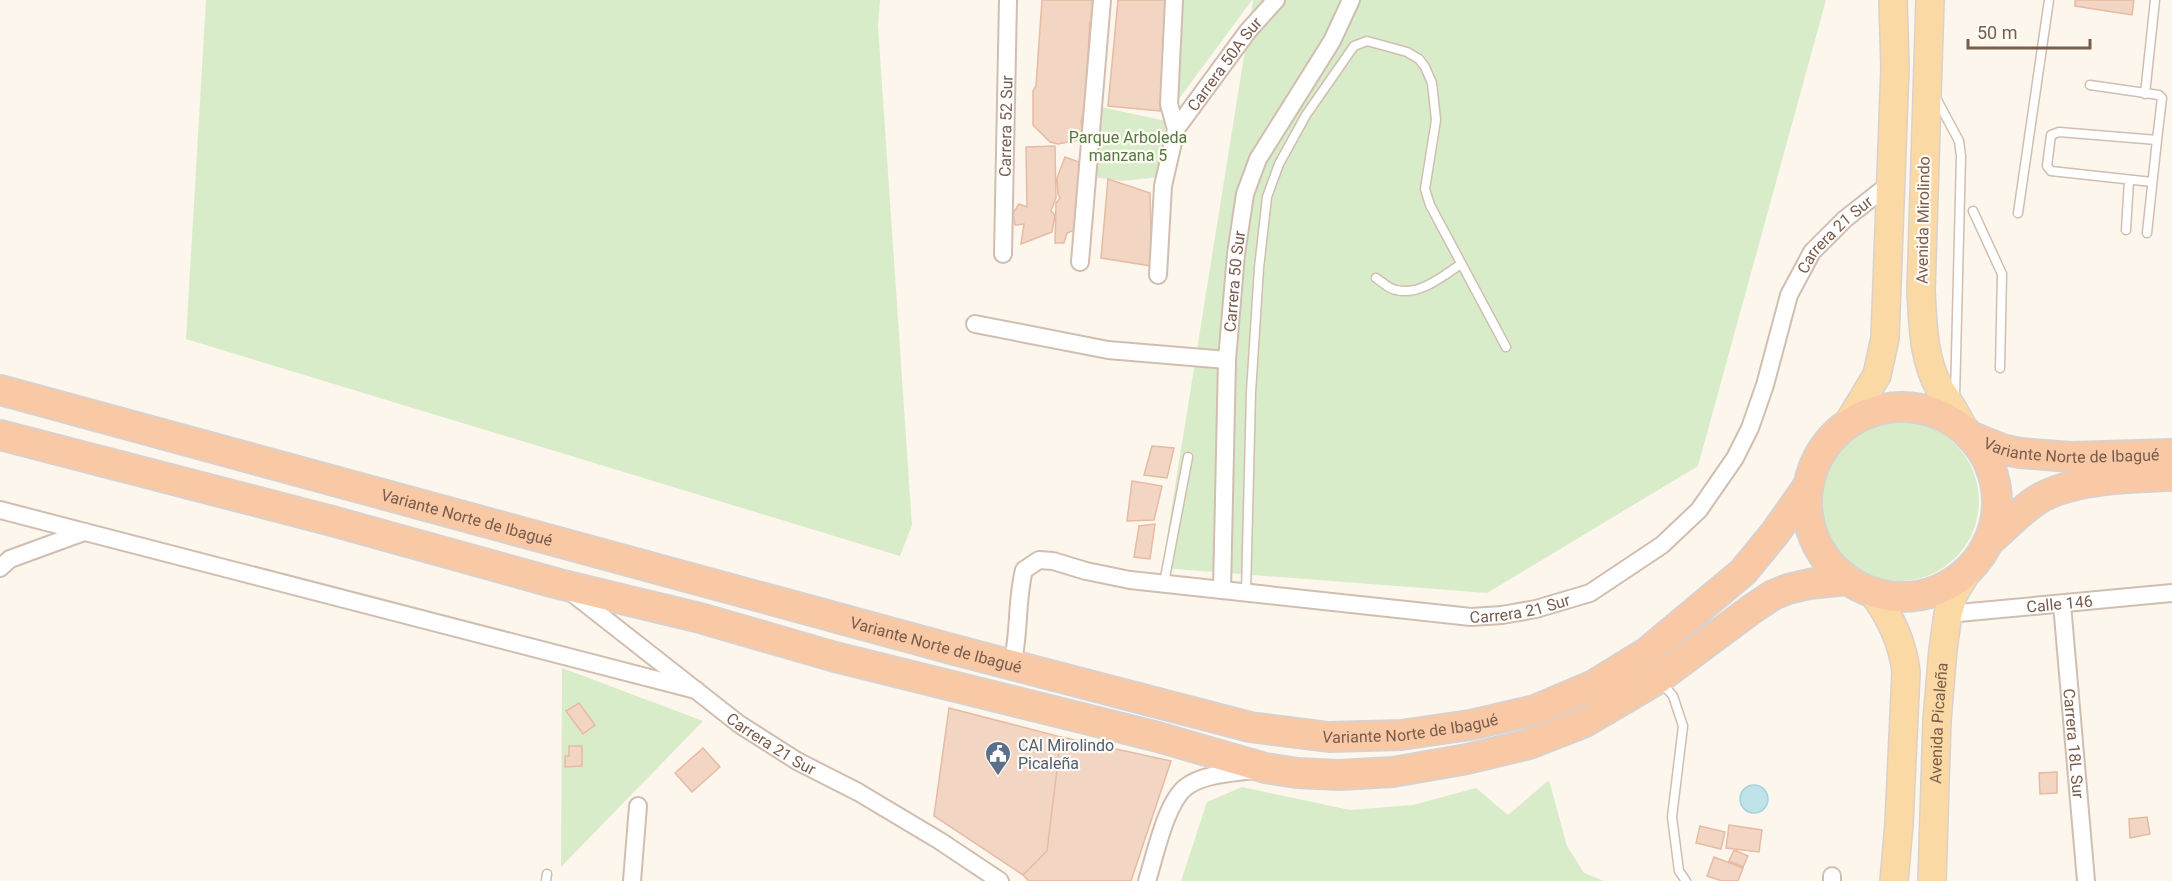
<svg xmlns="http://www.w3.org/2000/svg" width="2172" height="881" font-family="Roboto,sans-serif">
<style>
.green{fill:#d8ecc9}
.water{fill:#bfe3e8;stroke:#a5d3da;stroke-width:1.5}
.building{fill:#f3d5c3;stroke:#e6bba3;stroke-width:1.5}
.lines{fill:none;stroke-linecap:round;stroke-linejoin:round}
.service-casing{stroke:#d1beb0;stroke-width:11}
.minor-casing{stroke:#d1beb0;stroke-width:20}
.primary-casing{stroke:#dad1cd;stroke-width:30}
.trunk-casing{stroke:#dad1cd;stroke-width:32}
.service{stroke:#fff;stroke-width:8}
.minor{stroke:#fff;stroke-width:16}
.primary{stroke:#fbd9a5;stroke-width:27}
.trunk{stroke:#f9c8a4;stroke-width:28}
.labels{text-anchor:middle;dominant-baseline:central;stroke-width:4.5;stroke-linejoin:round;paint-order:stroke}
.street-label{font-size:16px;fill:#7a5c4d;stroke:#fffaf3}
.park-label{font-size:16px;fill:#537a41;stroke:#fffaf3}
.service-label{font-size:16px;fill:#4e5e75;stroke:#fffaf3;text-anchor:start}
</style>
<rect width="100%" height="100%" fill="#fdf6ec"/>
<path class="green" d="M206,0H880L878,26L912,525L900,556L186,339Z
M1181,0H1252L1173,107Z
M1253,0H1826L1698,466L1487,593L1162,568Z
M1101,107L1166,121L1159,177L1122,181L1093,177Z
M1819 501a80 80 0 1 1 160 0a80 80 0 1 1-160 0Z
M562,668L703,721L561,867Z
M1549,780L1567,846L1584,873L1604,881H1181L1207,802L1242,787L1350,810L1413,805L1476,788L1508,815Z"/>
<path class="water" d="M1740 799a14 14 0 1 1 28 0a14 14 0 1 1-28 0Z"/>
<path class="building" d="M1042,0H1091L1096,4L1095,23L1090,22L1085,110L1081,121L1084,139L1058,144L1050,142L1033,125V91L1036,86Z
M1118,0H1171L1160,111L1108,106Z
M2075,0H2134L2132,15L2075,6Z
M1055,146L1056,198L1051,211L1055,215L1052,232L1021,244L1024,224L1015,225L1013,213L1019,204L1027,207L1026,147Z
M1065,157L1079,162V228L1067,233L1064,243H1055L1056,203L1060,198L1058,194L1057,178Z
M1108,179L1150,193L1152,266L1101,258Z
M1152,446L1174,448L1167,478L1144,475Z
M1132,481L1162,486L1154,520L1127,521Z
M1155,524L1150,559L1134,557L1139,526Z
M579,703L595,725L583,734L566,711Z
M949,708L1061,737L1047,851L1023,875L934,816Z
M1061,737L1171,761L1131,881H1029L1023,875L1047,851Z
M569,746H582V766L565,767V756H569Z
M703,748L720,767L692,792L675,773Z
M2057,772V793L2040,794L2039,773Z
M2147,817L2150,834L2130,838L2129,819Z
M1729,825L1762,830L1759,852L1726,848Z
M1700,826L1725,832L1721,849L1696,843Z
M1734,850L1748,856L1743,867L1729,861Z
M1714,857L1743,868L1738,881H1722L1707,876Z"/>
<g class="lines">
<defs>
<path id="service" d="M2090,85L2159,95L2162,98L2157,140
M2145,94L2155,0
M1936,98L1959,141L1961,156L1955,397
M1973,211L2002,274L2000,368
M2018,213L2049,0
M2126,230L2129,180
M2147,233L2157,140L2059,132L2051,135L2047,166L2051,171L2152,182
M1376,278C1382,282 1389,289 1396,290C1420,296 1443,276 1461,264
M1164,583L1188,457
M1246,592L1251,392L1259,268L1267,197L1279,164L1306,115L1354,46L1367,41L1407,52L1419,59L1425,67L1432,83L1436,120L1425,189L1430,205L1506,347
M1660,681L1673,696L1683,726L1672,817L1679,871L1686,881
M546,881L547,874"/>
<g id="minor">
<path id="s1" d="M1176,129L1248,31L1276,0"/>
<path id="s2" d="M1003,254L1008,0"/>
<path d="M1080,262L1102,0"/>
<path d="M1158,275L1163,186L1176,129L1169,104L1174,0"/>
<path d="M975,324L1108,350L1227,360"/>
<path d="M0,510L696,690"/>
<path d="M0,568L10,559L84,532"/>
<path id="s3" d="M1222,590L1227,360L1236,254L1245,194L1258,159L1332,41L1351,0"/>
<path id="s4" d="M572,593L739,724L797,761L858,792L940,841L1000,881"/>
<path id="s5" d="M2062,604L2086,881"/>
<path id="s6" d="M1948,614L2172,593"/>
<path id="s7" d="M1012,665C1020,633 1016,601 1024,570L1039,560L1053,561L1086,571L1130,580L1471,617L1502,615L1536,609L1590,593L1662,545L1699,510L1735,458L1750,428L1765,385L1789,295L1812,252L1845,219L1892,182"/>
<path d="M632,881L638,806"/>
<path d="M1147,881C1155,856 1166,802 1186,787C1203,774 1232,773 1253,770"/>
<path d="M1832,881V876"/>
</g>
<g id="primary">
<path d="M1930,0L1921,291C1923,324 1923,360 1940,389C1949,403 1957,414 1964,430"/>
<path d="M1848,423L1877,375L1885,338L1895,67L1893,0"/>
<path d="M1872,592C1890,616 1903,643 1906,672L1899,824L1894,881"/>
<path id="s8" d="M1932,881L1937,720L1943,649L1948,614L1954,593L1967,572"/>
</g>
<g id="trunk">
<path id="s9" d="M0,390L955,650L1250,727L1329,737L1401,735L1470,725L1535,710L1594,685L1646,653L1743,572L1775,533L1808,486"/>
<circle cx="1902" cy="502" r="95"/>
<path d="M0,435L332,521L559,584L700,618L835,657L1158,737L1265,768L1297,773L1339,775L1393,772L1467,759L1529,744L1585,722L1658,679L1752,609L1773,595L1788,589L1809,584L1847,580"/>
<path id="s10" d="M1970,436L2005,450L2020,453L2071,457L2172,454"/>
<path d="M1988,542C2004,529 2020,511 2037,500C2070,479 2133,477 2172,476"/>
</g>
</defs>
<use href="#service" class="service-casing"/>
<use href="#minor" class="minor-casing"/>
<use href="#primary" class="primary-casing"/>
<use href="#trunk" class="trunk-casing"/>
<use href="#service" class="service"/>
<use href="#minor" class="minor"/>
<use href="#primary" class="primary"/>
<use href="#trunk" class="trunk"/>
</g>
<defs>
<symbol id="civic-pin" viewBox="-11 -11 22 30"><path d="M0 17L-7.5 6A9.5 9.5 0 1 1 7.5 6Z" fill="#5c6f8a" stroke="#fffaf3"/><path d="M-.6-6.5H3V-4.5H.6V-3L4-1V1h2V6H-6V1h2V-1L-.6-3ZM-1.2 2.5V6h2.4V2.5Z" fill="#fff"/></symbol>
</defs>
<g fill-rule="evenodd">
<use href="#civic-pin" x="983" y="739" width="30" height="40"/>
</g>
<g class="labels">
<g class="street-label">
<text stroke="none"><textPath href="#s1" startOffset="81">Carrera 50A Sur</textPath></text>
<text stroke="none"><textPath href="#s2" startOffset="128">Carrera 52 Sur</textPath></text>
<text transform="translate(1923 220) rotate(-89)">Avenida Mirolindo</text>
<text stroke="none"><textPath href="#s7" startOffset="1122">Carrera 21 Sur</textPath></text>
<text stroke="none"><textPath href="#s3" startOffset="309">Carrera 50 Sur</textPath></text>
<text stroke="none"><textPath href="#s10" startOffset="104">Variante Norte de Ibagué</textPath></text>
<text stroke="none"><textPath href="#s9" startOffset="484">Variante Norte de Ibagué</textPath></text>
<text stroke="none"><textPath href="#s6" startOffset="112">Calle 146</textPath></text>
<text stroke="none"><textPath href="#s7" startOffset="600">Carrera 21 Sur</textPath></text>
<text stroke="none"><textPath href="#s9" startOffset="970">Variante Norte de Ibagué</textPath></text>
<text stroke="none"><textPath href="#s8" startOffset="158">Avenida Picaleña</textPath></text>
<text stroke="none"><textPath href="#s9" startOffset="1456">Variante Norte de Ibagué</textPath></text>
<text stroke="none"><textPath href="#s4" startOffset="250">Carrera 21 Sur</textPath></text>
<text stroke="none"><textPath href="#s5" startOffset="140">Carrera 18L Sur</textPath></text>
</g>
<g class="park-label">
<text x="1128" y="137">Parque Arboleda<tspan x="1128" dy="18">manzana 5</tspan></text>
</g>
<g class="service-label">
<text x="1018" y="745">CAI Mirolindo<tspan x="1018" dy="18">Picaleña</tspan></text>
</g>
</g>
<path d="M1968 39v9h122v-9" fill="none" stroke="#7a5c4d" stroke-width="3"/>
<text x="1977" y="39" font-size="18" fill="#7a5c4d" stroke="#fffaf3" stroke-width="4.5" paint-order="stroke">50 m</text>
</svg>
